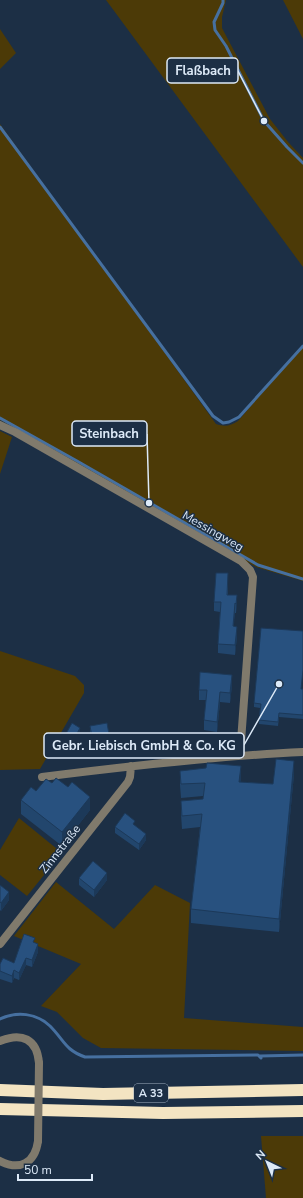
<svg xmlns="http://www.w3.org/2000/svg" width="303" height="1198" font-family="'Nunito Sans',sans-serif">
<style>
.green{fill:#4c3a07}
.lines{fill:none;stroke-linecap:round;stroke-linejoin:round}
.stream{stroke:#4670a0;stroke-width:3}
.street{stroke:#807a6c;stroke-width:8}
.highway{stroke:#f3e4c2;stroke-width:12}
.street-bridge{stroke:#807a6c;stroke-width:8}
.wall{fill:#22466d}
.shaded-wall{fill:#1c3959}
.building{fill:#28517f;stroke:#1c3959}
.labels{text-anchor:middle;dominant-baseline:central;stroke-width:3;stroke-linejoin:round;paint-order:stroke}
.shield{fill:#1c2f45;stroke:#a3b2c2;stroke-width:1}
.shield-label{font-size:11px;font-weight:bold;fill:#ddeaf8}
.street-label{font-size:12px;fill:#ddeaf8;stroke:#1c2f45}
.leader{fill:none;stroke:#ddeaf8;stroke-width:1.5}
.callout-dot{fill:#ddeaf8;stroke:#1c2f45;stroke-width:1.5}
.callout{fill:#1c2f45;stroke:#ddeaf8;stroke-width:1.5}
.callout-label{font-size:13px;text-anchor:middle;font-weight:bold;fill:#ddeaf8}
</style>
<rect width="100%" height="100%" fill="#1c2f45"/>
<path class="green" d="M106,0H226L222,17V28L270,119L288,142L303,158V267Z
M283,0H303V39Z
M0,29L16,53L0,69Z
M0,124L216,424C225,427 230,426 238,421L303,345V581L256,567L28,435L0,420Z
M0,431L12,437L0,474Z
M0,651L75,676L84,685V693L40,769L0,770Z
M19,818L62,853L27,896L0,875V850Z
M56,882L114,929L155,885L190,903L184,1018L303,1027V1051L101,1048L83,1038L57,1012L41,1006L81,964L14,936Z
M261,1136H303V1198H266Z"/>
<g class="lines">
<path class="stream" d="M223,0V3L214,22L215,30L226,46L264,121L287,147L303,163
M0,127L213,416L223,423L229,422L239,417L303,346
M0,418L77,461L258,565L303,579
M0,1019C17,1011 36,1013 50,1026C64,1040 65,1050 85,1057L258,1055L261,1058
M260,1056L303,1055"/>
<path class="street" d="M0,425L15,432L241,561L250,570L253,577L240,755
M42,777C129,766 215,756 303,752
M0,944L128,782L130,777L131,766
M0,1041C22,1032 37,1039 39,1063
M0,1161C20,1171 35,1163 38,1141"/>
<path class="highway" d="M0,1090L103,1094L303,1090
M0,1109L163,1113L303,1111"/>
<path class="street-bridge" d="M38,1141L39,1063"/>
</g>
<path class="wall" d="M228,583V595H237L236,613H235L233,626L237,636L235,655L218,653V644L220,612L214,611V602Z
M232,685L230,703L220,702L217,732L204,730V720L206,700H199V690Z
M302,689H303V719L279,717L278,726L259,724L260,708L254,707V703Z
M90,726L110,740V747L93,750L90,734Z
M80,735L70,753L62,749V741Z
M180,771L241,782L273,784L294,774L279,932L191,923V909L200,827L182,829L181,814V801L203,799V796L181,798L180,785Z
M21,800L90,810L62,846L21,814Z
M135,826L146,840L139,850L115,833V827Z
M79,878L107,880L94,897L79,885Z
M0,885L9,900L1,911L0,910Z
M35,943L38,952L32,967L26,965L19,980L14,978L12,983L0,979V964L14,963Z"/>
<path class="shaded-wall" d="M237,595V605L236,613V604Z
M235,603V613L233,636V626Z
M237,627V636L235,655V645Z
M232,675V685L230,703V693Z
M220,692V702L217,732V722Z
M80,728V735L70,753V746Z
M294,761V774L279,932V919Z
M241,766V780L239,795V782Z
M90,797V810L62,846V832Z
M146,834V840L139,850V844Z
M107,873V880L94,897V890Z
M9,892V900L1,911V903Z
M38,944V952L32,967V960Z
M26,958V965L19,980V973Z
M14,970V978L12,983V976Z"/>
<path class="building" d="M216,573H228L227,595H237L236,604L235,603L233,626L237,627L235,645L218,644L221,602H214Z
M261,628L303,631V670L301,689H303V715L279,713L278,722L259,720L261,704L254,703Z
M200,672L232,675L230,693L220,692L217,722L204,720L207,690H199Z
M72,723L80,728L70,746L62,741Z
M107,723L110,740L93,742L90,726Z
M276,759L294,761L279,919L191,909L202,814L182,816L181,801L203,799L205,783L181,784L180,771L206,768L207,763L241,766L239,782L273,784Z
M56,778L68,787L72,782L90,797L62,832L21,800L31,787L36,791L46,779L52,783Z
M125,813L135,821L133,824L146,834L139,844L115,827Z
M93,861L107,873L94,890L79,878Z
M0,885L9,892L1,903L0,902Z
M24,934L35,938L33,942L38,944L32,960L26,958L19,973L14,970L12,976L0,971V964L3,958L14,963Z"/>
<g class="labels">
<rect class="shield" x="134" y="1084" width="34" height="18" rx="3"/>
<g class="shield-label">
<text x="151" y="1093">A 33</text>
</g>
<g class="street-label">
<text transform="translate(213 531) rotate(30)">Messingweg</text>
<text transform="translate(60 849) rotate(-52)">Zinnstraße</text>
</g>
</g>
<path class="leader" d="M264 121L238 71M149 503L147 434M279 684L244 745"/>
<g class="callout-dot">
<circle cx="264" cy="121" r="4"/>
<circle cx="149" cy="503" r="4"/>
<circle cx="279" cy="684" r="4"/>
</g>
<g class="callout">
<rect x="167" y="58" width="71" height="25" rx="4"/>
<rect x="72" y="421" width="75" height="25" rx="4"/>
<rect x="44" y="733" width="200" height="25" rx="4"/>
</g>
<g class="callout-label">
<text x="203" y="75">Flaßbach</text>
<text x="109" y="438">Steinbach</text>
<text x="144" y="750">Gebr. Liebisch GmbH &amp; Co. KG</text>
</g>
<g transform="translate(267 1162) rotate(317)" stroke="#1c2f45" stroke-width="3" paint-order="stroke">
<path d="M0-3L7 15L0 10L-7 15Z" fill="#ddeaf8"/>
<text y="-6" font-size="11" font-weight="bold" text-anchor="middle" fill="#ddeaf8">N</text>
</g>
<path d="M18 1174v6h74v-6" fill="none" stroke="#ddeaf8" stroke-width="2"/>
<text x="24" y="1174" font-size="12" fill="#ddeaf8" stroke="#1c2f45" stroke-width="3" paint-order="stroke">50 m</text>
</svg>
